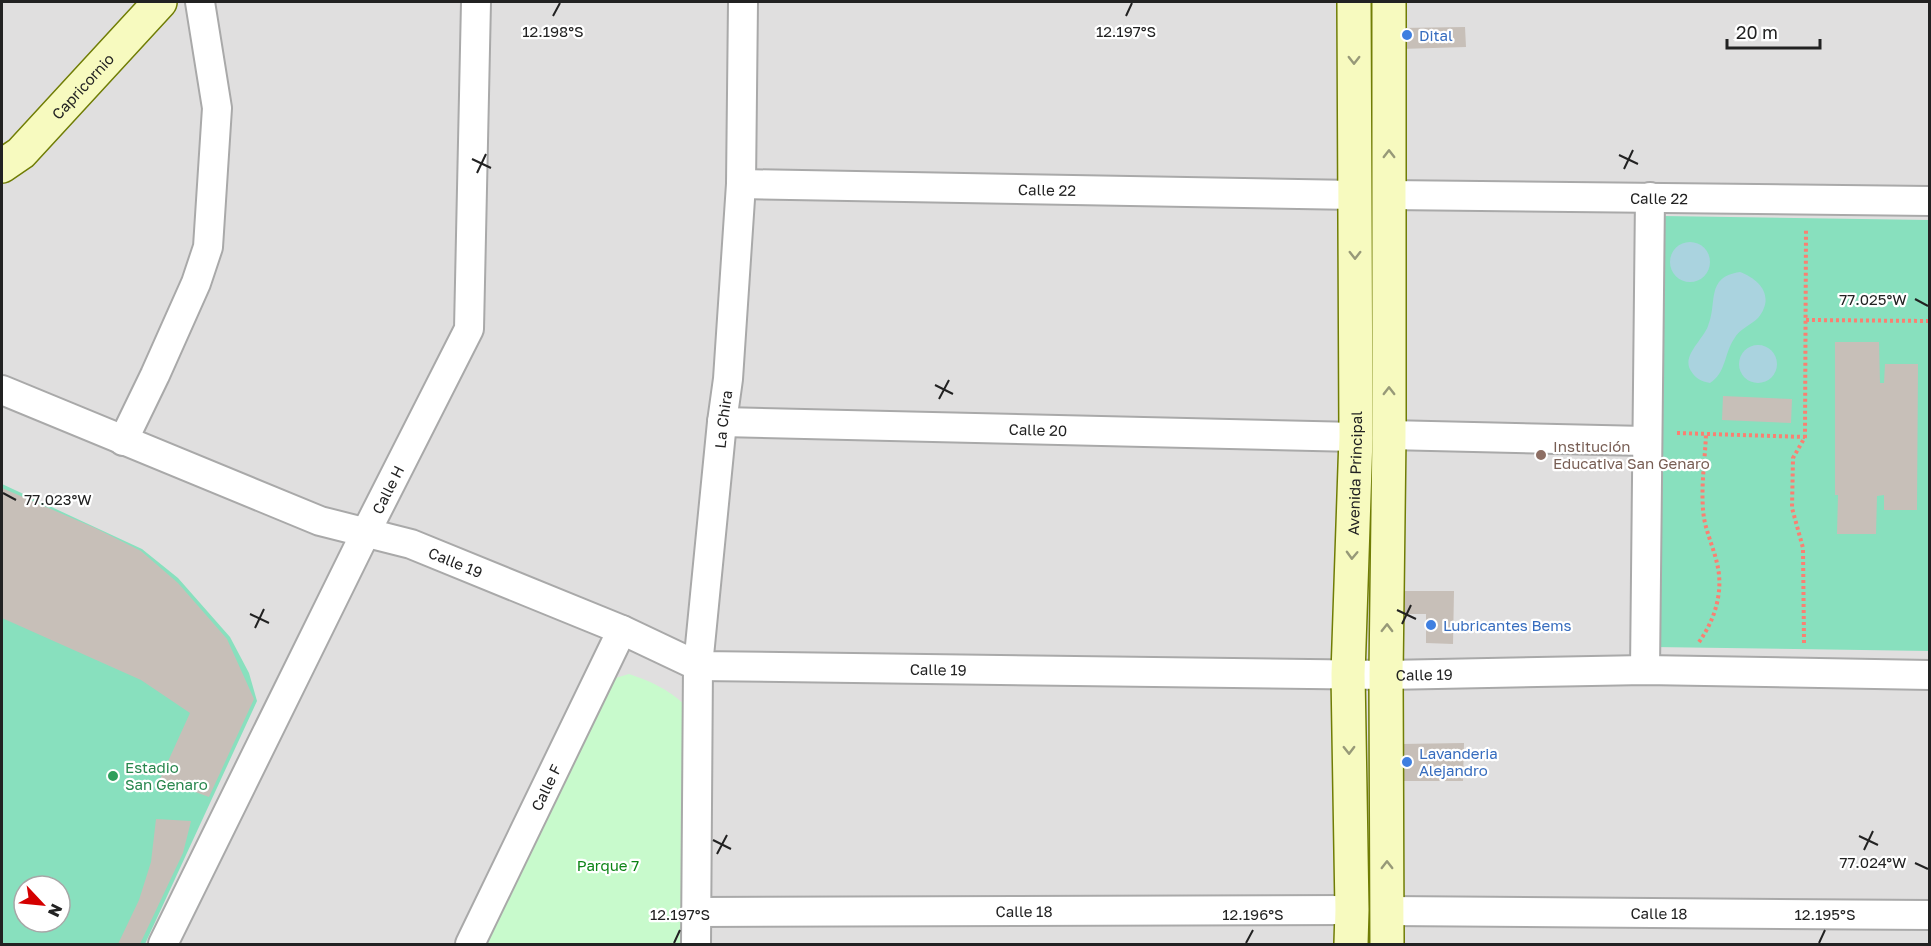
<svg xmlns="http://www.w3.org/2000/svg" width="1931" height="946" font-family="'Golos Text',sans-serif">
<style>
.residential{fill:#e0dfdf;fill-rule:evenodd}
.park{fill:#c8facc}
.pitch{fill:#88e0be;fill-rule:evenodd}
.water{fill:#aad3df}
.building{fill:#c7bfb8}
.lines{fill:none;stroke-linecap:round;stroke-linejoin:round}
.street-casing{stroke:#a9a9a9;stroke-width:32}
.secondary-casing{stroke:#707d05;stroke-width:36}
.path{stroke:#fa8072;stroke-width:4;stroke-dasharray:3 3;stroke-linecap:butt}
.street{stroke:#fff;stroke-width:28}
.secondary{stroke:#f7fabf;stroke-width:33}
.oneway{stroke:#979978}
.ticks{fill:none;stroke:#222;stroke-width:2}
.shop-dot{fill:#3f7fe0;stroke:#fff;stroke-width:2}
.education-dot{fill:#8d6e63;stroke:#fff;stroke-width:2}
.leisure-dot{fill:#2e9e5b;stroke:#fff;stroke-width:2}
.labels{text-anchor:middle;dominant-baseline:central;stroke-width:4.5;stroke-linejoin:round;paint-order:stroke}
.shop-label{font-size:15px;fill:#366cbe;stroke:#fff;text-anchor:start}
.street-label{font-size:15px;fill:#222;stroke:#fff}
.education-label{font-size:15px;fill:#785e54;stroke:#fff;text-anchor:start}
.leisure-label{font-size:15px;fill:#27864d;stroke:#fff;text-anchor:start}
.park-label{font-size:15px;fill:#0c8416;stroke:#fff}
.ticks-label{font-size:15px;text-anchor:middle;fill:#222;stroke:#fff;stroke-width:4.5;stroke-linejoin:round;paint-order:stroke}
</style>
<rect width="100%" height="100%" fill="#f2efe9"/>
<path class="residential" d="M2,2H1929V944H2ZM24,886H60V922H24Z"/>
<path class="park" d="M629,674C652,682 666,688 685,705L684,944H487L612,679Z"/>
<path class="pitch" d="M1663,216L1929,220V651L1654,647Z
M2,484L142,549L178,578L230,637L249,673L257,701L145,944H2ZM24,886H60V922H24Z"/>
<path class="water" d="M1670 262a20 20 0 1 1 40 0a20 20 0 1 1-40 0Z
M1740,272C1761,280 1775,297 1758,318C1750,326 1740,328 1734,339C1724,354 1726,373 1710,383C1701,381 1696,379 1691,371C1681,356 1703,340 1708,326C1718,303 1705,277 1740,272Z
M1739 364a19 19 0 1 1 38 0a19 19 0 1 1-38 0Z"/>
<path class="building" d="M1465,27L1466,47L1400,49V28Z
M1835,342H1879L1880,383H1884L1885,364H1918L1917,510H1884V495L1877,496L1876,534H1837L1838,495H1835Z
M1723,396L1792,399L1791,423L1722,420Z
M2,488L95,528L141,551L178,583L227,639L254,699L209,797L160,779L190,713L141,680L2,618Z
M1397,591H1454L1453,644L1426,643V614H1397Z
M1464,743L1463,781H1402L1401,744Z
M156,819L191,821L183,853L140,944H118L139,900L151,862Z"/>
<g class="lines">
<defs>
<g id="street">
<path id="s1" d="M741,184L1355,195"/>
<path id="s2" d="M1389,195L1930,201"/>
<path id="s3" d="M2,390L320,521L411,544L622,630L698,666L1386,675L1645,670L1930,675"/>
<path id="s4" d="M722,422L1356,437"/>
<path d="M1389,435L1646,441"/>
<path d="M123,441L155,375L196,283L208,247L217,108L200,2"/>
<path d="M1645,670L1650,197"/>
<path id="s5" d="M1387,911L1930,915"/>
<path id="s6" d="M696,912L1352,910"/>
<path id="s7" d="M163,944L366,532L469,329L476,2"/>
<path id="s8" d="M470,944L622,630"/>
<path id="s9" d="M696,944L698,666L722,422L728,379L741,184L743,2"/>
</g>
<g id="secondary">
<path id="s10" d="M2,166L21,153L160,2"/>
<path id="s11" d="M1351,944L1352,910L1348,674L1356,437L1354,2"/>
<path d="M1387,944L1386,675L1389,435V2"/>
</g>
</defs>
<use href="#street" class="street-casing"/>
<use href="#secondary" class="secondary-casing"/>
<path class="path" d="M1806,320L1930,321
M1677,433L1805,437
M1699,642C1714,621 1723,594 1718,568C1715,551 1707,535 1704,518C1700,491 1705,461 1706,434
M1804,643L1803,548L1792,508L1793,458L1805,437L1806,229"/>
<use href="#street" class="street"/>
<use href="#secondary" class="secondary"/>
</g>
<defs><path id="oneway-chevron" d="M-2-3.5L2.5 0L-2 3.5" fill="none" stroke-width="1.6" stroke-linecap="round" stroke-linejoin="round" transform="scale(1.5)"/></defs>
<g class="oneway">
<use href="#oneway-chevron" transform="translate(1354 60) rotate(90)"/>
<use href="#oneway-chevron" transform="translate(1389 154) rotate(-90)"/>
<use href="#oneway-chevron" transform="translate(1355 255) rotate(90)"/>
<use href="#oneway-chevron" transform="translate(1389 391) rotate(-90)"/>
<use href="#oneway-chevron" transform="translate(1352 555) rotate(92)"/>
<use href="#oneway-chevron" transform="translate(1387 628) rotate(-89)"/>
<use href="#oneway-chevron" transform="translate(1349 750) rotate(89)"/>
<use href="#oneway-chevron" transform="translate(1387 865) rotate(-90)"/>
</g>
<path class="ticks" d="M553,16L560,3M1126,16L1132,3M1619,155L1638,164M472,159L491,168M1624,169L1633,150M477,173L486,154M1915,299L1928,306M935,385L953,394M939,399L949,380M3,493L16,500M1397,610L1416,619M250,614L269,623M1402,624L1411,605M255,628L264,609M1859,836L1878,845M713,840L731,849M1864,850L1873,831M717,854L727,835M1915,863L1928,869M674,943L680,930M1246,943L1253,930M1819,943L1825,930"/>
<g class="shop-dot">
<circle cx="1407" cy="35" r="6"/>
<circle cx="1431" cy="625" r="6"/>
<circle cx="1407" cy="762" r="6"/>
</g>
<circle class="education-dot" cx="1541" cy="455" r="6"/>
<circle class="leisure-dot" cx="113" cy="776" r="6"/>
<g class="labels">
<g class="shop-label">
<text x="1419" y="35">Dital</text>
<text x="1443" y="625">Lubricantes Bems</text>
<text x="1419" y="753">Lavanderia<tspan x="1419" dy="17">Alejandro</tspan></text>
</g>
<g class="street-label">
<text stroke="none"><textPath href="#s10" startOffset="114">Capricornio</textPath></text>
<text stroke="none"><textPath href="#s1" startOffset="306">Calle 22</textPath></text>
<text stroke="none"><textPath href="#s2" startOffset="270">Calle 22</textPath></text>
<text stroke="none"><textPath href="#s9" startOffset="526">La Chira</textPath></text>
<text stroke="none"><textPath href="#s4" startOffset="316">Calle 20</textPath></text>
<text stroke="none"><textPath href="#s11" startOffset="471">Avenida Principal</textPath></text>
<text stroke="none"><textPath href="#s7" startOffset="507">Calle H</textPath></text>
<text stroke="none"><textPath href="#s3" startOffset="486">Calle 19</textPath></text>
<text stroke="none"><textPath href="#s3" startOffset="990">Calle 19</textPath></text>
<text stroke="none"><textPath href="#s3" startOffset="1476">Calle 19</textPath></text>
<text stroke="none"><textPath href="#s8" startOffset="174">Calle F</textPath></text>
<text stroke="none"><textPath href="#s6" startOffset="328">Calle 18</textPath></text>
<text stroke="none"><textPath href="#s5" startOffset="272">Calle 18</textPath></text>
</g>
<g class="education-label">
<text x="1553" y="446">Institución<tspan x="1553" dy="17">Educativa San Genaro</tspan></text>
</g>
<g class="leisure-label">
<text x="125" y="767">Estadio<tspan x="125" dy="17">San Genaro</tspan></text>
</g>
<g class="park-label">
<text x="608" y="865">Parque 7</text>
</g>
</g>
<g class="ticks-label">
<text x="553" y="37">12.198°S</text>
<text x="1126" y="37">12.197°S</text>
<text x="1873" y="305">77.025°W</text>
<text x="58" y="505">77.023°W</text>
<text x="1873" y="868">77.024°W</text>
<text x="680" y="920">12.197°S</text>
<text x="1253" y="920">12.196°S</text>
<text x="1825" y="920">12.195°S</text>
</g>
<rect width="1931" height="946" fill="none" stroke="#222222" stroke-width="6"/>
<g transform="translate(42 904) rotate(116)"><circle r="28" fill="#ffffff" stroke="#a7a7a7" stroke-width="1.5"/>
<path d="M0-4.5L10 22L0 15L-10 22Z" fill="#d40000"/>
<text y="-9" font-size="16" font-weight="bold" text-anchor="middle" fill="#222222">N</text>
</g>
<path d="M1727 39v9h93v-9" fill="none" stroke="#222222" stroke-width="3"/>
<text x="1736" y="39" font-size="18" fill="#222222" stroke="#ffffff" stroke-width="4.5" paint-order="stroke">20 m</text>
</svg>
